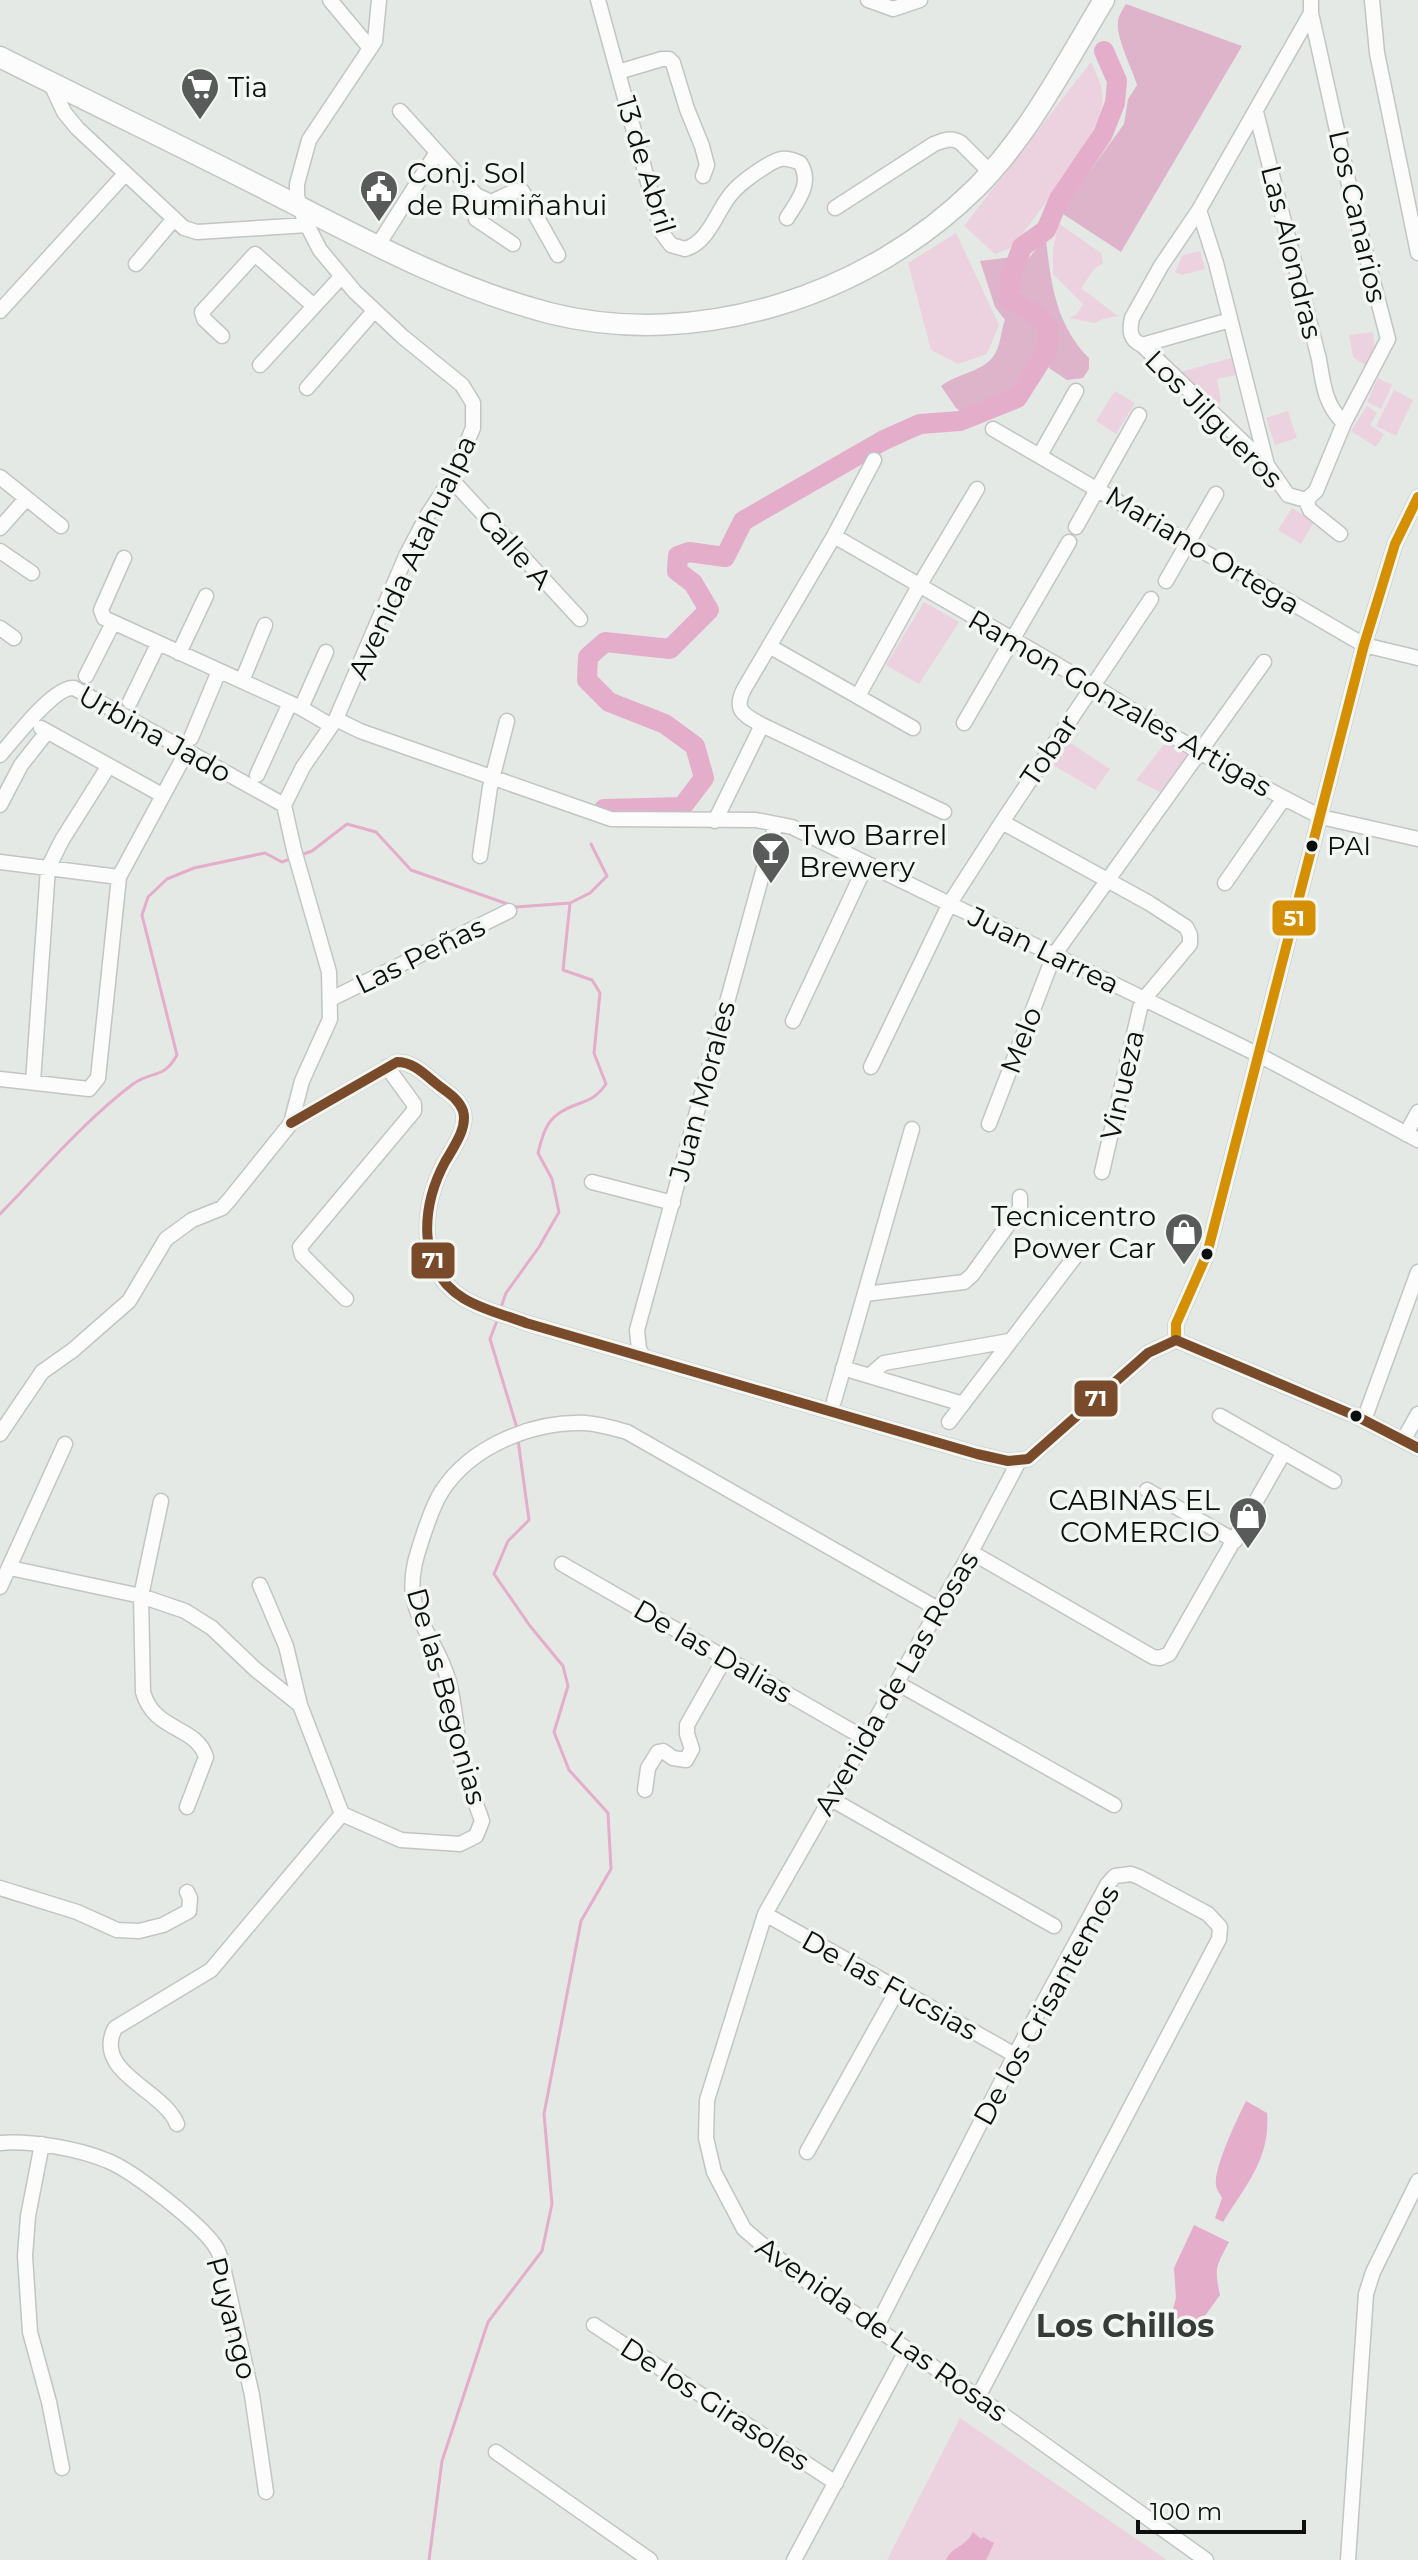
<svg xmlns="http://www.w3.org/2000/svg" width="1418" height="2560" font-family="Montserrat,sans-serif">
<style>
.green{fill:#ecd1de}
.forest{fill:#deb4ca}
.water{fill:#e4adc9}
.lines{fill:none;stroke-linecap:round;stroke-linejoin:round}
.stream{stroke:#e4adc9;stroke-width:3}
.river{stroke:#e4adc9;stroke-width:20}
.minor-casing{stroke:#c2c5c3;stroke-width:17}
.highway-casing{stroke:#c2c5c3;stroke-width:23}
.minor{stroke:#fbfcfb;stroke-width:14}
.highway{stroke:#fbfcfb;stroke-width:20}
.bus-1-casing{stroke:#f2f7f3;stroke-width:16}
.bus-2-casing{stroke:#f2f7f3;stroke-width:16}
.bus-1{stroke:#d48f02;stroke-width:10}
.bus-2{stroke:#7a4b2a;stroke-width:10}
.bus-dot{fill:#0d0f0e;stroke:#f2f7f3;stroke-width:3}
.labels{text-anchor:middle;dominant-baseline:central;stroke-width:7;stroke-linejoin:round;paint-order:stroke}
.bus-label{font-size:26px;fill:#0d0f0e;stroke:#f2f7f3;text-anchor:start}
.poi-label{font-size:28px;fill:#0d0f0e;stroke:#f2f7f3;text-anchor:start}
.street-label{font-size:28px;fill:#0d0f0e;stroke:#f2f7f3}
.quarter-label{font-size:32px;font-weight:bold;fill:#383c39;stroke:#f2f7f3}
.line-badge{stroke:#f2f7f3;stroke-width:3}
.badge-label{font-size:22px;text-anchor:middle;font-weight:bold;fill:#fff}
</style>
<rect width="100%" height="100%" fill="#e5e9e6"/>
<path class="green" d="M1091,62C1097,75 1105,89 1102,104C1096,142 1037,213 1013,247L995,254L964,226Z
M1058,223L1101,253L1103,263L1095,268L1081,288L1118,316L1103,319L1095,323L1069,318L1077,314L1083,304L1053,274V250Z
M956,233L999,325L987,354L958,364L931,350L908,263Z
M1200,251L1205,269L1182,275L1175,272L1183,255Z
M1373,332L1375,349L1365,365L1353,357L1349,335Z
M1231,358L1236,375L1217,379L1221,401L1216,408L1181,372Z
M1378,378L1392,385L1381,409L1367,402Z
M1394,390L1413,400L1396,436L1376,426Z
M1115,391L1135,403L1116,434L1096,421Z
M1367,406L1377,413L1370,425L1384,434L1376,447L1351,431Z
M1288,411L1297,438L1275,445L1266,418Z
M1292,508L1314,522L1301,544L1278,530Z
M924,602L959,622L919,684L886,665Z
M1066,740L1110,769L1095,790L1053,765Z
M1167,741L1188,756L1160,792L1136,780Z
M960,2418L1167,2560H887Z"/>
<path class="forest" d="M1126,4L1242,46L1121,252L1060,212L1124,124L1128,99L1137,85C1132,68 1116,38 1118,22C1118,16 1123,9 1126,4Z
M1046,240C1051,284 1056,325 1089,358V369L1083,378L1067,380L1049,368C1062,327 1056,317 1020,298C1015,272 1027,257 1046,240Z
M1012,257L1002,289V302L1036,322L1042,333L1038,353L1011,393L969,418L956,408L941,386C957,373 986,372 996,352C1001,342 1001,330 1005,320L995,307L980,261Z"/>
<path class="water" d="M1246,2101L1267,2113C1271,2158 1245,2186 1223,2222L1215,2218L1222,2198C1221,2196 1216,2188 1216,2186C1213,2169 1238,2117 1246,2101Z
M1194,2225L1229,2242C1216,2267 1214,2267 1220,2295L1189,2338L1176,2329L1168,2327L1176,2298L1174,2268Z
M973,2532L981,2539L983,2537L994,2543L986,2560H946C952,2546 966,2547 973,2532Z"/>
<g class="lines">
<path class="stream" d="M301,855L312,851L347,824L376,832L411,870L516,907L570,903L590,893L607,876L591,844
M0,1214C43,1170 84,1121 133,1084C153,1070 163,1080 177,1055L142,915L148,897L167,879L194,868L265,853L282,862L290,859
M500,1310L506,1293L539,1247L559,1212L552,1179L538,1153C542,1138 545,1123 558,1114C577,1100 591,1106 606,1084L594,1053L600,993L592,980L563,970L570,903
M498,1318L490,1339L517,1428
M429,2560L442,2461L488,2322L542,2251L552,2204L544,2114L581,1921L611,1869L608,1813L569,1770L554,1732L568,1686L563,1666L530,1626L494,1574L508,1541L529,1520L518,1440"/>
<path class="river" d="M604,809L682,807L704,778L695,746L665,724L609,702L587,680L588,657L605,642L670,649L709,610L693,583L677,571L678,556L689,552L725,557L743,521L884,440L920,424L960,421L1017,398L1047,351L1048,328L1039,316L1009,299L1010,279L1022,247L1046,230L1059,199L1103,134L1115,103L1117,81L1104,51"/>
<defs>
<path id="minor" d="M330,0L370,48
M598,0L662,233L671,245L685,249C707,243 715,216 728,198C737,185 752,175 766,166C779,158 785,156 800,163C813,183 798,200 787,218
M868,0L893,9L920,0
M1311,0V13L1355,212L1388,339L1344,423
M1372,0L1377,53L1418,253
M618,72L662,59H669L673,63L687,109L702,146L707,165L703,176
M50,82L64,112L77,128L184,228L197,232L307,225
M400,111L476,195L491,202L515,191H522L558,255
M1256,112L1319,359C1323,384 1325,405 1344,423L1316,491L1306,500L1288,495L1267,465L1142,345C1130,340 1129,331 1132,318L1161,266L1199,210L1311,13
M476,195V219L513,244
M835,208L934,144C944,140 952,137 961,143L990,172
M1199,210L1216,263L1267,465
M378,245L437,152
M136,264L173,220
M0,311L125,174
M222,336L204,319L202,312L255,254L314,306
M1142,345L1230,320
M260,365L341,277
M307,388L374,311
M993,429L1364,645L1418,658
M1040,455L1076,391
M874,460L834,536L744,689C733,711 744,715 762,725L944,812
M0,477L61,526
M451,479L580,619
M1306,500L1310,510L1340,534
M1076,527L1139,415
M0,528L26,499
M834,536L1092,685L1199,752L1284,798L1321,817L1418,839
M0,551L32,573
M124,558L101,610L104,618L301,708L330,725
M1166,581L1216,494
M0,628L14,638
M769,646L913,728
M179,653L206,596
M86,676L113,623
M242,681L265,625
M858,696L919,586L977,489
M130,702L158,644
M301,708L326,652
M336,719L360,731L611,819L756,820L792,827L1259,1055L1418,1140
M964,723L1069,542
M41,728L162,795
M191,738L219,671
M0,755C15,738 54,686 74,688L284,805
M257,775L290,703
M0,805L21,765L47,732
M715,821L762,725
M1002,822L1149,903L1186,927L1190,935V944L1144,999L1140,1008L1102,1172
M480,856L490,787L507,721
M0,862L119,877
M1225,883L1284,798
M331,999L509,911
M793,1021L866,865
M871,1067L950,903L1002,822L1151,599
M0,1079L89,1089L98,1078L119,877L187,751
M33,1082L48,868L62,840L108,767
M291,1123L397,1062C414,1062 425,1075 438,1085C448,1093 459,1099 463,1111C468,1128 453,1148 445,1162C422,1205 415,1268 463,1298C482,1310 506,1315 526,1323L977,1454L1008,1461L1028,1459L1148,1353L1176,1340L1356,1416L1418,1448
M989,1124L1054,955L1264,662
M1406,1134L1418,1112
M592,1182L673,1203
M865,1294L964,1282L972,1275L1020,1208V1197
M346,1299L302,1255L300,1247L414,1111V1104L387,1067
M1176,1340V1324L1207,1254L1364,645L1395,544L1418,497
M644,1358L639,1349L637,1330L776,824
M843,1368L963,1404
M870,1375L884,1363L1009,1341
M834,1401L912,1129
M1220,1416L1334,1481
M1364,1420L1418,1272
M949,1422L1074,1258
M0,1434L42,1372L73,1350L129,1301L166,1239L192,1220L222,1208L230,1199L291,1123L302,1081L330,1019L329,972L294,850L284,805L303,767L336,719L406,556L427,516L451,479L473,428V403L462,385L403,337L355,292L320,250L304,219L297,196V184L309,140L375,41L379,0
M1404,1439L1418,1414
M1019,1461L971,1552L765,1914L707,2100L706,2138L714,2172L744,2229L799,2276L978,2397L1206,2560
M1147,1490L1235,1541
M161,1501L141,1596L143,1692C154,1732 196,1725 206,1757L187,1807
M971,1552L1153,1657L1160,1658L1169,1654L1284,1452
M562,1564L864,1738
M10,1568L141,1596L185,1611L212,1628L256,1670L300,1705L342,1814L401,1840L460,1844L476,1836L482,1821C476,1802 466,1782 462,1763C456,1736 456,1706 448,1679C440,1649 418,1626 413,1595C410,1572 418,1551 425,1530C430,1516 434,1503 442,1491C471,1446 533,1421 585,1423C600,1424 613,1428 627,1432L938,1609
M260,1585L286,1646L300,1705
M0,1587L65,1444
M897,1683L1114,1805
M645,1790L648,1768L658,1752L663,1751L673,1758L686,1760L692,1749L687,1734V1725L725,1658
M831,1799L1054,1926
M0,1888L77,1912L117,1930L139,1931L163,1925L189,1911L190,1898L187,1892
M765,1914L1015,2055
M177,2124C164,2090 92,2072 115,2028L211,1970L342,1814
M0,2143C30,2140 80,2149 108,2161C133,2171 204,2226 217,2249C220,2254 221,2261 223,2267L252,2395L266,2492
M42,2144L28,2216L25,2256L30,2332L49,2402L62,2468
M807,2152L898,1989
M594,2325L836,2483
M876,2328L1015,2055L1107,1885L1115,1876L1131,1874L1139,1877L1208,1914L1220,1927L1219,1939L978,2397
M496,2452L650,2560
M794,2560L906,2351
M1348,2560L1366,2294L1373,2272L1418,2181"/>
<path id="highway" d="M0,57C89,102 179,145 269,191C359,237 450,287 549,313C699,351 868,295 976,188C1029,135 1065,64 1104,0"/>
</defs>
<use href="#minor" class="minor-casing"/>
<use href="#highway" class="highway-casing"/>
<use href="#minor" class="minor"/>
<use href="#highway" class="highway"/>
<defs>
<path id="bus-1" d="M1176,1340V1324L1207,1254L1364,645L1395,544L1418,497"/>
<path id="bus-2" d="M291,1123L397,1062C414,1062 425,1075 438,1085C448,1093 459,1099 463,1111C468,1128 453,1148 445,1162C422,1205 415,1268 463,1298C482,1310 506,1315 526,1323L977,1454L1008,1461L1028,1459L1148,1353L1176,1340L1356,1416L1418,1448"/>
</defs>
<use href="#bus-1" class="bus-1-casing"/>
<use href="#bus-2" class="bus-2-casing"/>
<use href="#bus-1" class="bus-1"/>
<use href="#bus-2" class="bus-2"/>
</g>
<defs>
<symbol id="supermarket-pin" viewBox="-11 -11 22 30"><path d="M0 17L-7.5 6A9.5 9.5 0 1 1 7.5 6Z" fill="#595b5a" stroke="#f2f7f3"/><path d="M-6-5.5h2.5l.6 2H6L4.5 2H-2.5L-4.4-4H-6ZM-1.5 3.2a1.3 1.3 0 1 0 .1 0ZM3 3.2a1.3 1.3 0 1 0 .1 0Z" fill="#fff"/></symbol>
<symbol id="civic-pin" viewBox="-11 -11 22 30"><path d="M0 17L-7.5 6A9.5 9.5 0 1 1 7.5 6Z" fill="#595b5a" stroke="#f2f7f3"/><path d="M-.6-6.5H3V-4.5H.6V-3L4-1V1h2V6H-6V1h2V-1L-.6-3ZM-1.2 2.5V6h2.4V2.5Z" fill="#fff"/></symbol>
<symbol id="bar-pin" viewBox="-11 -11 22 30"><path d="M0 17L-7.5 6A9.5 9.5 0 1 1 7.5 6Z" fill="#595b5a" stroke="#f2f7f3"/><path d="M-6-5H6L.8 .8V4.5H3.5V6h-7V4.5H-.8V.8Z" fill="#fff"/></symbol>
<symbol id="shop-pin" viewBox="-11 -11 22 30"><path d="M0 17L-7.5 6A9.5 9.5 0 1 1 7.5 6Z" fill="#595b5a" stroke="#f2f7f3"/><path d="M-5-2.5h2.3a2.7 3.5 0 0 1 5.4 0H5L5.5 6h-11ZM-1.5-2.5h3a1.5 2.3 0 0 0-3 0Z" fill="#fff"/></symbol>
</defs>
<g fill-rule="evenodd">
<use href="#supermarket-pin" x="178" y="65" width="44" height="60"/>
<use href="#civic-pin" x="357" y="167" width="44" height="60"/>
<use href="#bar-pin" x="749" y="829" width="44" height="60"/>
<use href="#shop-pin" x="1162" y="1210" width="44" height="60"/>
<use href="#shop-pin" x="1226" y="1494" width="44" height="60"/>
</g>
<g class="bus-dot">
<circle cx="1312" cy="846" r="7"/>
<circle cx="1207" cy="1254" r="7"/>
<circle cx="1356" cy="1416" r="7"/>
</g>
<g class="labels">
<g class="bus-label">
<text x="1327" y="846">PAI</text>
</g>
<g class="poi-label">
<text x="228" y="87">Tia</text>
<text x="407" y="173">Conj. Sol<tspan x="407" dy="32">de Rumiñahui</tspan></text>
<text x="799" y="835">Two Barrel<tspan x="799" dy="32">Brewery</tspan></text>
<text x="1156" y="1216" text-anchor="end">Tecnicentro<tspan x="1156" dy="32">Power Car</tspan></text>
<text x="1220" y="1500" text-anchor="end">CABINAS EL<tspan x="1220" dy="32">COMERCIO</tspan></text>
</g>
<g class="street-label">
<text transform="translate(646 165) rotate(73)">13 de Abril</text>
<text transform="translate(1358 216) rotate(77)">Los Canarios</text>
<text transform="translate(1292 252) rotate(76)">Las Alondras</text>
<text transform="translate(1214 419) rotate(45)">Los Jilgueros</text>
<text transform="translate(515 549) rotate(48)">Calle A</text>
<text transform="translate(1203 550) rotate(31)">Mariano Ortega</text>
<text transform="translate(412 557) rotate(-65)">Avenida Atahualpa</text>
<text transform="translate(1120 703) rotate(30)">Ramon Gonzales Artigas</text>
<text transform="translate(155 734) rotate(29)">Urbina Jado</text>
<text transform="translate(1049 750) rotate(-56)">Tobar</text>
<text transform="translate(1044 950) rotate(26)">Juan Larrea</text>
<text transform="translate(420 955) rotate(-26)">Las Peñas</text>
<text transform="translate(1021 1040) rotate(-69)">Melo</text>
<text transform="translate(1122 1085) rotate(-77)">Vinueza</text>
<text transform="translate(702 1091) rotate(-75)">Juan Morales</text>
<text transform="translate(713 1651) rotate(30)">De las Dalias</text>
<text transform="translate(896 1683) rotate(-60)">Avenida de Las Rosas</text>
<text transform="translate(447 1696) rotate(74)">De las Begonias</text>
<text transform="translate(890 1985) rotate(29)">De las Fucsias</text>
<text transform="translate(1046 2005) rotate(-61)">De los Crisantemos</text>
<text transform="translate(232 2318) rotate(75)">Puyango</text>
<text transform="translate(882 2329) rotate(35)">Avenida de Las Rosas</text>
<text transform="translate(715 2404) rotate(33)">De los Girasoles</text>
</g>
<g class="quarter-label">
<text x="1125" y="2325">Los Chillos</text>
</g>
</g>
<g class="line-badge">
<rect x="1271" y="899" width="46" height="38" rx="8" fill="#d48f02"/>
<rect x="410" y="1241" width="46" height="39" rx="8" fill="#7a4b2a"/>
<rect x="1073" y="1379" width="46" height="39" rx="8" fill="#7a4b2a"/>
</g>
<g class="badge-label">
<text x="1294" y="926">51</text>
<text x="433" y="1268">71</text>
<text x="1096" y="1406">71</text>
</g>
<path d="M1138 2520v12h166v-12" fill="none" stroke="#0d0f0e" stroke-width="4"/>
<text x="1150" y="2520" font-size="24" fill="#0d0f0e" stroke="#f2f7f3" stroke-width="6" paint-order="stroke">100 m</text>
</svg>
